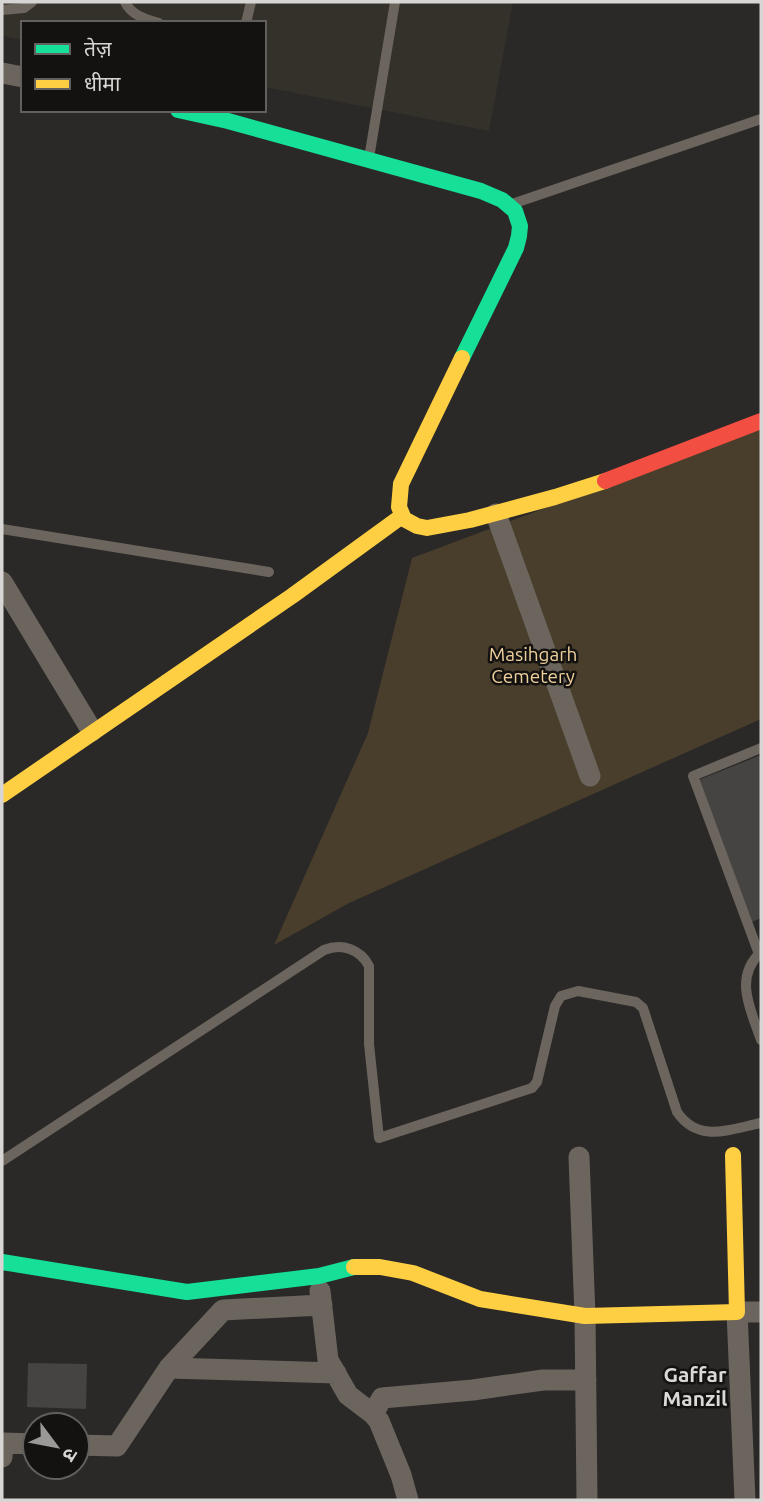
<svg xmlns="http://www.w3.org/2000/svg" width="763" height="1502" font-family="Ubuntu,'Noto Sans Devanagari',sans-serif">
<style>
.built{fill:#34312a}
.green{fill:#493e2b}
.building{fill:#454443}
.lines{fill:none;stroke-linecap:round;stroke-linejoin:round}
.lane{stroke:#6b655d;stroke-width:10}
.street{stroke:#6b655d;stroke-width:21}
.fast{stroke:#16e098;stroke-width:16}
.slow{stroke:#ffcf43;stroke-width:16}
.jam{stroke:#f24e42;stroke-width:16}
.labels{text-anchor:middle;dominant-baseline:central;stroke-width:5;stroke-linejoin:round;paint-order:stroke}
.park-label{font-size:19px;fill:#efd09c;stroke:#131211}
.neighbourhood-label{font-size:21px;font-weight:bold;fill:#dbd9d5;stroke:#131211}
</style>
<rect width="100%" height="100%" fill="#2a2928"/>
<path class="built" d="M2,2H513L489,131L264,87V23H23V40L2,36Z"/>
<path class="green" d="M761,427V719L349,903L274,945L368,733L412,558Z"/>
<path class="building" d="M761,755V918L752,922L696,781Z
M28,1363L87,1364L86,1409L27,1407Z"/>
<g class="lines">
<path class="lane" d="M125,2C131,15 145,19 159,23
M2,10L24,8L32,2
M246,23L251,2
M369,158L395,2
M512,204L761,119
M2,529L269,572
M761,952C733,978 751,1010 761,1040
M759,954L693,776L761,748
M2,1161L324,950C342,943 360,949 369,966V1044L379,1138L532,1088L537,1082L555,1006L561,996L578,991L636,1002L643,1008L677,1112C699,1144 730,1129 761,1123"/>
<path class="street" d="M2,73L23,77
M496,514L590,776
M2,582L92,731
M579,1157L585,1316L587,1500
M320,1291L328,1360L348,1395L373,1414
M169,1368L336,1373
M77,1445L117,1446L169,1368L223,1310L322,1305
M2,1457L3,1443L35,1444
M408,1500L401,1475L379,1421L373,1414L382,1398L473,1390L543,1380H586
M745,1500L737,1312H761"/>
<path class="fast" d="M178,110L228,121L481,191L502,200L515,211L520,226L519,236L516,248L462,358
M2,1262L187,1292L319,1276L354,1267"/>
<path class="slow" d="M462,358L401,484L399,507L404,519L417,526L427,528L470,520L555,497L605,481
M2,795L292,596L402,516
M354,1267H380L413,1273L480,1299L585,1316L737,1312L733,1155"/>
<path class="jam" d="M605,481L761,421"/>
</g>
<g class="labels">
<g class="park-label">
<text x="533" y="654">Masihgarh<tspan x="533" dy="22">Cemetery</tspan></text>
</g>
<g class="neighbourhood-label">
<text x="695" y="1374">Gaffar<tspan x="695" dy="24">Manzil</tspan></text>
</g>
</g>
<rect width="763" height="1502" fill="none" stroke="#d7d6d5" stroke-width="7"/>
<rect x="21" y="21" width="245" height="91" fill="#131211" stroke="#61605f" stroke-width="2"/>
<rect x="35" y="44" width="35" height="10" fill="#16e098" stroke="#61605f" stroke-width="2"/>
<text x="84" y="56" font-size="21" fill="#d7d6d5">तेज़</text>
<rect x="35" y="79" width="35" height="10" fill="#ffcf43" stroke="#61605f" stroke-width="2"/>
<text x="84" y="91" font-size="21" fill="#d7d6d5">धीमा</text>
<g transform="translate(56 1446) rotate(122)"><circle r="33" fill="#131211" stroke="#61605f" stroke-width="2"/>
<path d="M0-5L12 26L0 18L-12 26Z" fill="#9a9998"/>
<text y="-10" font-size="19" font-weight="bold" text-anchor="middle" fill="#d7d6d5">उ</text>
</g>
</svg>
